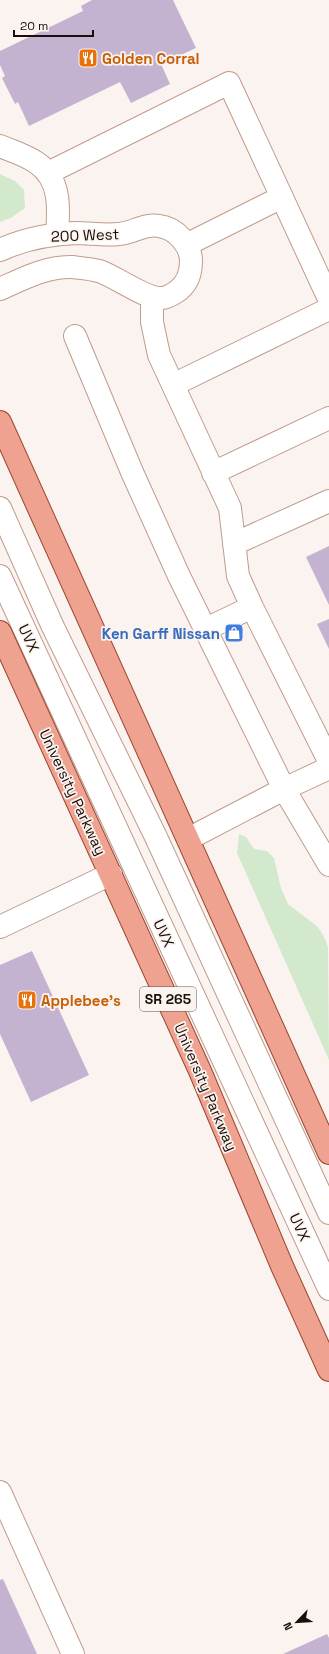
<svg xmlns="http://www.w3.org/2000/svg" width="329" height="1654" font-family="'Space Grotesk',sans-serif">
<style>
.green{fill:#d2e9ce}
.building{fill:#c4b2d1}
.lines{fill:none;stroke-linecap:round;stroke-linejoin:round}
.minor-casing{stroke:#bf9c8b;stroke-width:24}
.major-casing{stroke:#9c4630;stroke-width:24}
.minor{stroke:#fff;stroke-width:22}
.major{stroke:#eea28f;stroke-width:22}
.labels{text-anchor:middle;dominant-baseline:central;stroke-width:3.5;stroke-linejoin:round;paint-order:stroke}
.shield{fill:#fbf3ef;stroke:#5e534d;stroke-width:1}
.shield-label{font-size:14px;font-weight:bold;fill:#1a0e08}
.food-label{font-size:15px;font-weight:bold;fill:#c56008;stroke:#fbf3ef;text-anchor:start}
.street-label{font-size:15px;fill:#1a0e08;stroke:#fbf3ef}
.shop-label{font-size:15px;font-weight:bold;fill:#366cbe;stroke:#fbf3ef;text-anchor:end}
</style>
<rect width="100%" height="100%" fill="#fbf3ef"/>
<path class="green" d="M0,174L15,181L24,190L25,208L11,218L0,222Z
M239,834L246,837L254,849L267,851L274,858L281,888L288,904L318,927L324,937L328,947L329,1060L237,853Z"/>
<path class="building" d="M92,0H173L196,48L161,64L170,84L131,103L120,82L29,126L18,102L15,104L2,78L5,76L0,65V51L83,11L81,6Z
M329,546V605L306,557Z
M329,619V649L317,624Z
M32,951L89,1075L31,1102L0,1034V965Z
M3,1579L37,1654H0V1580Z
M327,1634L329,1638V1654H283Z"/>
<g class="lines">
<defs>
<path id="minor" d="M0,146C12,151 26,155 37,163C61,179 59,209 57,234
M48,173L229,83L329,299
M186,245L282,197
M0,250C24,239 50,234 76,233C90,233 105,236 119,234C133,233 145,223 159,226C176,228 191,245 191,261C191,273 187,285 176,292C173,294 166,298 162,298C147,300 115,276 99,271C91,269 80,268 72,267C47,266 22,279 0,289
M152,297V322L159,355L230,508L238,576L252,607
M75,336L132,472L179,576L284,789L329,865
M173,385L329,309
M213,473L329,418
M0,508L53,627L155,835L329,1213
M234,544L329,501
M0,576L329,1289
M206,629L252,607L329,761
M188,839L284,789L329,768
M0,927L111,874
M0,1492L73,1654"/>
<path id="major" d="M0,422L329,1153
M0,632L200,1071L282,1266L329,1370"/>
</defs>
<use href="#minor" class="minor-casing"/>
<use href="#major" class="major-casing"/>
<use href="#minor" class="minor"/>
<use href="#major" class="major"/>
</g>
<defs>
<symbol id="restaurant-square" viewBox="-11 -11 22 22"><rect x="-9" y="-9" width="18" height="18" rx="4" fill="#e8710a" stroke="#fbf3ef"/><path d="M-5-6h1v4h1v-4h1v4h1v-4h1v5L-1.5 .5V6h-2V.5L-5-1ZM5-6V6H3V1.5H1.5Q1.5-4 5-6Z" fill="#fff"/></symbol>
<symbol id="shop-square" viewBox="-11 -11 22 22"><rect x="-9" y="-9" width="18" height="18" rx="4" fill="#3f7fe0" stroke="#fbf3ef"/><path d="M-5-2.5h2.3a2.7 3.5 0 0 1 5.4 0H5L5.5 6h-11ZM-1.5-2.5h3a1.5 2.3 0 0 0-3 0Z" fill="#fff"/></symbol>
</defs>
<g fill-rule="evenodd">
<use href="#restaurant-square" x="77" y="47" width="22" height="22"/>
<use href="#shop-square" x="223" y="622" width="22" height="22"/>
<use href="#restaurant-square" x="16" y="989" width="22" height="22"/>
</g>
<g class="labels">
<rect class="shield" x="140" y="987" width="56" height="24" rx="3"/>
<g class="shield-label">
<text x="168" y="999">SR 265</text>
</g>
<g class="food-label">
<text x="102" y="58">Golden Corral</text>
<text x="41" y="1000">Applebee's</text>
</g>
<g class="street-label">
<text transform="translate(85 235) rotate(-2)">200 West</text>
<text transform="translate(29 638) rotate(65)">UVX</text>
<text transform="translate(73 792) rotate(65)">University Parkway</text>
<text transform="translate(164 933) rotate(65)">UVX</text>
<text transform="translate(206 1087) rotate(67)">University Parkway</text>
<text transform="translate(300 1227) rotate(65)">UVX</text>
</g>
<g class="shop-label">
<text x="220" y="633">Ken Garff Nissan</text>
</g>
</g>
<g transform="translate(297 1622) rotate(245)" stroke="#fbf3ef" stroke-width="3" paint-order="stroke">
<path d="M0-3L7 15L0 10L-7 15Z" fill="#1a0e08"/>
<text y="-6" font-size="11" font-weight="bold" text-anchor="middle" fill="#1a0e08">N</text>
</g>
<path d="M14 30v6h79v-6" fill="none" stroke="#1a0e08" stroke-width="2"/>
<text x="20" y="30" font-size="12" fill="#1a0e08" stroke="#fbf3ef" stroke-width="3" paint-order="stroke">20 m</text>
</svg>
